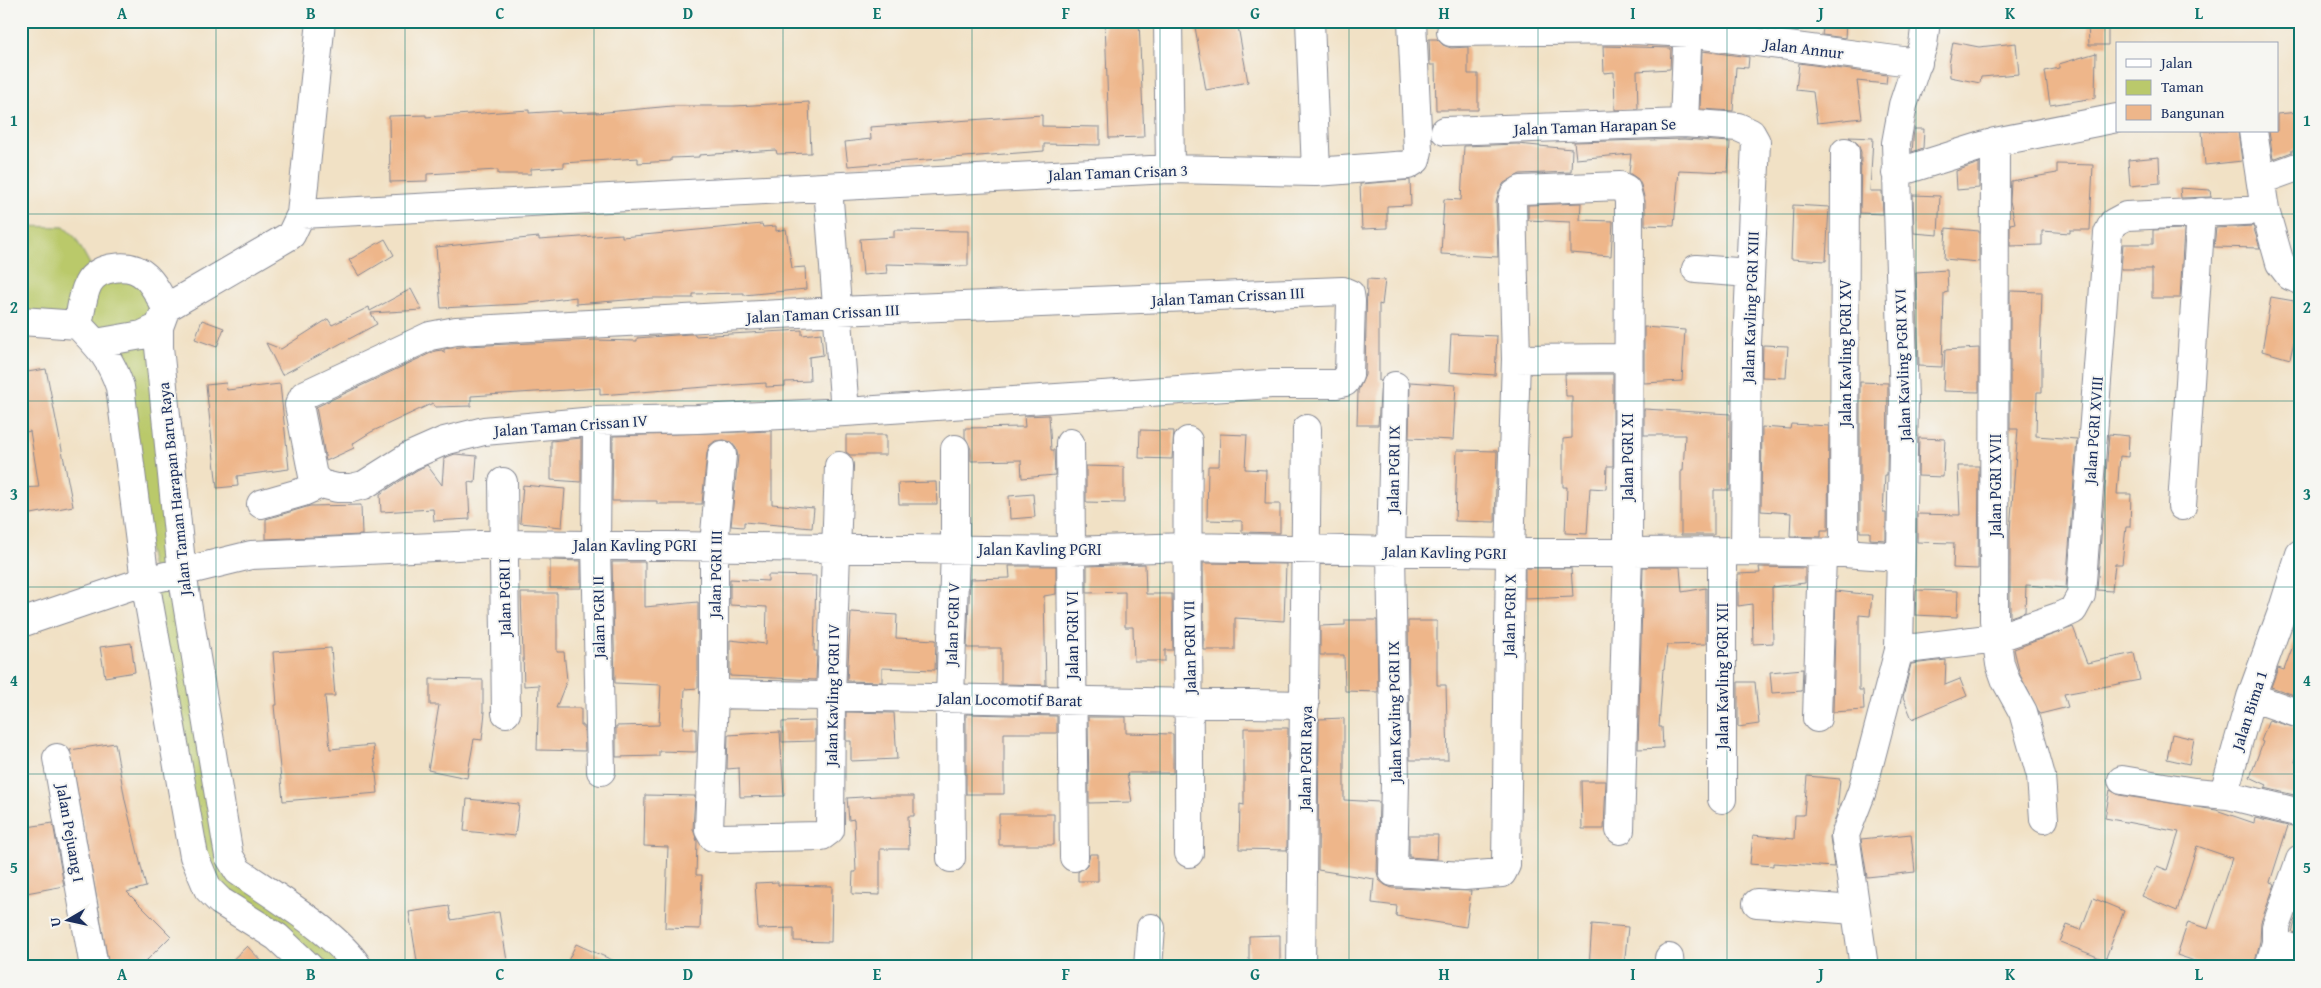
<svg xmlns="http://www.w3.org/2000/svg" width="2321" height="988" font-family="'Gentium Book Plus',serif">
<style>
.green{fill:#bac96b;stroke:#6a7c64}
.building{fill:#eeb68a}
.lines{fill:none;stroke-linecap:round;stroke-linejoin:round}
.minor-casing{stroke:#868892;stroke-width:30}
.minor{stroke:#fff;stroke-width:28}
.grid{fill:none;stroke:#0f766e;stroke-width:1;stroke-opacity:0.55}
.labels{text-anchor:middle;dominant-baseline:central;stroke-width:4;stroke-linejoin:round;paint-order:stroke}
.street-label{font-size:16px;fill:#1b2f5e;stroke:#f6f6f2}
.neatline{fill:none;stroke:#0f766e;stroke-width:2}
.grid-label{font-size:16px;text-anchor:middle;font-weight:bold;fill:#0f766e}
</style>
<rect width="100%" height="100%" fill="#f6f6f2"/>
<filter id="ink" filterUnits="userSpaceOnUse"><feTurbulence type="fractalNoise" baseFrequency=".02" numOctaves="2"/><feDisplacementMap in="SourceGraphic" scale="10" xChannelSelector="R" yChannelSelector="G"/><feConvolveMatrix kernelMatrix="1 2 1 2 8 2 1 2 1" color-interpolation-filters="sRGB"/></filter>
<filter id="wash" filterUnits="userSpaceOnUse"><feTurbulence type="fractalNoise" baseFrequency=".0096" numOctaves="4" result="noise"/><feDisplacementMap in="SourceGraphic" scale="20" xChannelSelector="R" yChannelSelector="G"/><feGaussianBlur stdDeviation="1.12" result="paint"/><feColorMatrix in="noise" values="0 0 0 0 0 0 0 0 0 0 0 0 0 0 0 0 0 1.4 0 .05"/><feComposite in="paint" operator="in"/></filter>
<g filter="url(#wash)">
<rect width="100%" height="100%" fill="#f1e1c5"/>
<path class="green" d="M21,226L64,227L75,237L96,275L133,268L159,327L229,856L358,967H309L208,889L120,387L78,325L21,321Z"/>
<g id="blocks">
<path class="building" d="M1105,21H1139L1144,137L1109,138Z
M1226,21H1237L1248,82L1206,90L1195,27Z
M1824,21H1846L1845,38L1822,35Z
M2088,21H2108V45H2089Z
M1429,39H1437L1443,45L1451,48L1468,47V74H1478V110H1436L1435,65H1430Z
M1953,42L1979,47L2016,43L2019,74L1981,77L1980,83L1950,77L1949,64Z
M1603,46L1671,48L1670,69L1637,71L1638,109L1615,110L1614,72L1604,73Z
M1702,51L1749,57L1748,68L1736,67L1733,111L1700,109Z
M2096,53L2095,98L2050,105L2045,71L2059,68V64Z
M1799,63L1887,75L1886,84L1857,81L1862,118L1817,123L1813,92L1796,90Z
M809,102L811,153L777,154L776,150L699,155V157L671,158V161L638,163V158L564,163V167L531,169V174H498V170L427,174V181L390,182L389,116L426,115V117L529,110V113L561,111V113L596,112V113L672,106H735Z
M2300,112V149L2292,150V152L2273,159L2269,131H2277V114Z
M1042,115V126L1100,127V145L1044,144V151L848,166L845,142L871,139L870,127Z
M1914,129H1924L1923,148L1912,152Z
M2202,131H2238L2242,161L2205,165Z
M1849,137L1873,138L1870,191H1882L1883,214L1860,213L1861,152L1858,144Z
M1684,139L1730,142L1728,172L1679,170L1674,226L1645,225V201L1641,185L1638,179L1629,173L1631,154L1576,159L1574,142Z
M1517,144L1572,149L1571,172L1520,174L1504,183L1499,191L1496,202L1498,257L1441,254L1444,199L1461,200L1464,146Z
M2159,157L2160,183L2130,186L2128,160Z
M1979,163V188L1957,190L1956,171Z
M2057,164L2093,165L2090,230H2070V233L2042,231V245L2010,246V224L2015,223L2010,201L2011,181L2057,173Z
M1410,180L1411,205L1387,206V228L1362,229L1360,184Z
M2180,188L2210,190L2211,197L2181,198Z
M1913,195L1940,196L1938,235L1914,233Z
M1581,203L1580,220L1613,221L1611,256L1570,253V222L1528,220V205Z
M1793,205L1829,207L1826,261L1791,259Z
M762,224L763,227L776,226V231L786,229L792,268L805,267L806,289L744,295V293L693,294V298H651L576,304V297L523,304L441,308L436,247L539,237V240L622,234V237Z
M2253,226L2260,248L2214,247L2216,228Z
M1946,228L1979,231V262L1944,259Z
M2184,229L2180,298H2152V269H2121L2123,244H2153V230Z
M894,230L968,231V266L886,264L887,273L863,275L860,239L894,237Z
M385,239L394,255L359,276L349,260Z
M1947,270L1948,292L1944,293L1942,367L1919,366L1916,272Z
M1367,279L1385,280L1382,305L1379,304V381H1381L1378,425H1357L1358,391L1365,375Z
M411,289L422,310L371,313L377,324L282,375L266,343L281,349L328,319L332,325L369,307L370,311Z
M2010,291L2042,292L2040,361H2042V392H2037L2036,436L2077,439L2066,588L2026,585L2025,612L2010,617V530L2018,429H2010Z
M2271,297L2300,302V325L2298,324L2290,359L2262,351Z
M202,320L224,328L217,347L195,339Z
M1644,327L1685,330L1682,381L1644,383Z
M802,330V335L821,333L823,355L809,357L810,381L785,382V386L766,387V383L719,386L600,395V388L471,396V406L435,407L433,403L371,432L352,444L354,448L326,461L316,407L435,351L442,350L444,353V349L467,346L594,340L637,341V338L689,334H695V336Z
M1451,334L1497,336L1495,375L1449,372Z
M1763,345L1788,346L1786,378L1762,377Z
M1979,348V392L1943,391L1945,350Z
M46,369L73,506L21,516V488L39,487L30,431L26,432L21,408V373Z
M1565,374H1613V466H1607L1606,489L1590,488L1587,534L1565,533L1567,487H1563V439L1572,438V396H1566Z
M1410,382L1456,385L1453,440L1409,438Z
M1860,382L1888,383L1887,475H1885L1883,512H1886V540L1870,539V532H1860Z
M226,383L227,390L280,384L289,469L237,476L238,486L217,488L206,385Z
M1644,409L1730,414V490H1714V535H1681V471H1683L1685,435H1644Z
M1049,415L1051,450H1054L1055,475L1022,478L1021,460L971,461V449L965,437V428L1025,427L1024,416Z
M1791,424L1829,426L1828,530H1821V537L1790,536L1791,513L1761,511L1762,427L1790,429Z
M1140,430L1174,431L1172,459L1139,458Z
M772,431V504L814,508L812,528L744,522V527L731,526L738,456L736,448L731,442L724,440L715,441L709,446L707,453L702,504H657V501H612L613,436Z
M1220,434L1247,435L1245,469L1266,470L1265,504H1280V533L1242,532V521L1207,520L1208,466H1219Z
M2109,434L2129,436L2128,457L2120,456L2117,494H2131L2130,527H2126L2122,564H2115L2112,591L2097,590Z
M846,435H886V455H850L846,452Z
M581,438V482L551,480V441Z
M1919,438L1945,439L1943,477L1918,476Z
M1457,450L1497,451L1495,522L1455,521Z
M455,454L477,456L475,483L468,482L470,519L434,521L433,509L381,512L380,494L417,470L427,465L442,485L444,458Z
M1086,466L1124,467V503L1086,502Z
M1958,466H1979L1978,569L1953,568L1954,543L1917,542V514L1960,515Z
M936,482L937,504H899L898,483Z
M523,485L565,489L562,527L520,523Z
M1033,494L1035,517L1010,519L1009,496Z
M361,505L362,535L266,539V519L310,506Z
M550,560L581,561V588H550Z
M612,562H645V607L698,602V688L685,689L683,729H696V752L659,751V756L616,757V726L659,725L661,685L615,683Z
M1203,563L1286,564L1284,621L1235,618V650H1204Z
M1145,564L1146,594H1172L1173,650H1165V661H1134L1133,627H1125V592L1087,593V566Z
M1009,566H1056V594L1044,596L1046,685L1001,684V648H967L970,579L1010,578Z
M1643,567H1680L1682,592L1706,588V644L1667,645L1664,669H1663L1659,727H1662L1663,748L1638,749Z
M1759,567L1805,568V583L1772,587L1773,643L1753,644L1752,604L1738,606V574L1760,573Z
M1525,568H1571L1573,597L1525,599Z
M768,575L816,576L814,651H817L816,680L730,676V640L766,644L767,607L730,605V579L768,581Z
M1916,590L1958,591L1957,617L1915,615Z
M1836,591L1872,595L1870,616L1859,615V690H1863L1864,710L1833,712Z
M521,593H557V652H564L567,680L556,708H581V726H584L585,751L537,750L539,685L524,686Z
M851,612L897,615L896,638L936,640L935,670L882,668V682L847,681Z
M1345,620H1377L1378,692L1345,691L1344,655H1320V626L1345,625Z
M1408,621H1437V685H1446L1448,760H1410Z
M2073,627L2087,663L2134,653L2140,680L2064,694L2068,707L2040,714L2020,675L2014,649Z
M2298,632L2300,633V697L2271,687L2278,668L2284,670Z
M131,643L135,672L105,677L100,647Z
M331,648L335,696H325L330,749L373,745L378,793L283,801L274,705H277L273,652Z
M1946,660L1945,685L1960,679L1967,696L1912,719L1903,697L1911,664Z
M1803,669L1802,691L1772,693L1770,672Z
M430,679L483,680V712H485L482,740L474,739L467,778L428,770L439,705H430Z
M1738,682H1755L1759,724L1738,727Z
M846,712L894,713L897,759L851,761V741H846Z
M966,714L1057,716V733H1004V794H966Z
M1088,717H1126V733L1173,734V773H1127L1132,802L1089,803Z
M1344,718V800L1379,802L1377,872L1379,880L1385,885L1392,888L1471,891L1466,927L1396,916L1397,906L1372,903L1374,879L1318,870L1319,719Z
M2269,720L2300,729V748L2295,762L2300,764V779L2294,795L2265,788L2267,785L2250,777L2263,742L2261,741Z
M815,721V741L782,742V722Z
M1244,728H1288L1287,850L1239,849L1240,804L1244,805Z
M780,732L784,796L740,797L739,768L727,769L728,735Z
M2172,734L2194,739L2189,764L2167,759Z
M115,743L125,800L146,887L127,892L171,936L144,963L123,967H109L70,750Z
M1807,776L1840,779L1837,813L1830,837L1834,867L1773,863V866L1750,864L1753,835L1794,839L1795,815H1804Z
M1581,781H1606L1604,829H1582Z
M2110,790L2119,795L2216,810L2254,823L2255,818L2288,826L2270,882L2275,884L2261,922L2260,941L2254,967H2212L2177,955L2188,922L2208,929L2232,858L2197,846L2177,911L2142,896L2157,866L2167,870L2179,832L2105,818Z
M645,795L695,796L693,829L697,841L696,875H702L700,929L665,928L668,847L644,846Z
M878,796H914V816H908L909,849H880V895L852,894L853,872H856L854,819L849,820L847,798Z
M467,799L519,804L515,836L464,831Z
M999,814H1054V845H999Z
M53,823L64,886L21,894V828Z
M1911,834L1915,872L1867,877L1861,839Z
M1409,835H1438L1437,859L1409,857Z
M1090,854H1098V881H1078V872L1087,865Z
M778,882V885L832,886L831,942L794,941V928L758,929L755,883Z
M2093,898L2124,911L2105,960L2060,942L2067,925L2081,930Z
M449,906L451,920L499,912L508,967H418L409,912Z
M2300,907V934L2292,932Z
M1592,924L1628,927L1624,967H1589Z
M1280,935V967H1249V936Z
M576,944L628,967H565Z
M247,946L267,967H225Z"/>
</g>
</g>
<g filter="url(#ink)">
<use href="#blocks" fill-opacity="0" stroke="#868892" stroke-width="1"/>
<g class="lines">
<defs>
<path id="minor" d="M321,21L301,214L291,235L166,308L159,327V347L182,573L229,856L238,871C271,894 338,934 358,967
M1168,21L1170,169
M1310,21L1316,172
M1451,32L1634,30L1688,33L1918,63
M1684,123L1688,21
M1445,131L1684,123L1738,127L1751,133L1756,142L1747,344L1745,551
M2253,131L2265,210L2280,263L2290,276L2300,280
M1995,142L1994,620L2000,664L2006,681L2023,712L2041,776L2044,819
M1896,173L1995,142L2117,118
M2261,180L2300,166
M828,187L845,412
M301,214L1170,169L1316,172L1408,165L1416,160L1418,151L1412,21
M1696,269L1750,273
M1343,291L1350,294L1351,301L1349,375L1345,382L1337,384H1271L845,412L697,419L595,421L484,431L444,441L410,456L364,485L351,488H337L321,484L313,476L299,405L304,395L430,336L456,331L838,311Z
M21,321L78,325C99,347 110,357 120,387L145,581L194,856L208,889L220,901L277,937L309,967
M78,325C81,312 82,296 88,284C93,274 104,269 114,268C144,263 154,285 166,308
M96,343L142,335L159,327
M1516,359L1627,358
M1395,386L1391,552L1395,782L1393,872L1464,876L1502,873L1506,865L1510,553L1516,359L1512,202L1514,195L1521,190L1620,186L1626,189L1629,201L1628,552L1620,830
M597,434L596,545L601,771
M1188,441C1186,579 1190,716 1189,853
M1070,443L1074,857
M722,455L714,545V694L709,830L713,837L720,838L822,836L830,830L831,696L839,466
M503,482L506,713
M261,504L303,492L321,484
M2182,506L2201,212
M1844,553L1845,152
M21,623L145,581L251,555L503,544L1071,551L1186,547L1510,553L1745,551L1844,553L1900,557
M1899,650L1996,638L2058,617L2073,610L2081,595L2108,233L2113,223L2126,216L2265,210
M714,694L1305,705
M2251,697L2300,714
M1817,718L1822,554
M57,758L94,967
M2122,780L2194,792L2228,795L2300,813
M2228,795L2225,789L2251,697L2282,612L2300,554
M1722,799V553
M951,858L950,698L955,549V449
M2300,860L2276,927V943L2300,951
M1757,903L1855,910
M1669,958L1670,967
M1148,967L1151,928
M1301,967L1307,429
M1864,967L1845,835L1862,791L1899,650L1904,401L1896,143L1903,105L1923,45L1926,21
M2269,967L2276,943"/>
</defs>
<use href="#minor" class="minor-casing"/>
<use href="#minor" class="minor"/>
</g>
</g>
<path class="grid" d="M216,21V967M405,21V967M594,21V967M783,21V967M972,21V967M1160,21V967M1349,21V967M1538,21V967M1727,21V967M1916,21V967M2105,21V967M21,214H2300M21,401H2300M21,587H2300M21,774H2300"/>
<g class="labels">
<g class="street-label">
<text transform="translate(1804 48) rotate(7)">Jalan Annur</text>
<text transform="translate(1595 126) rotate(-2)">Jalan Taman Harapan Se</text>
<text transform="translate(1118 172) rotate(-2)">Jalan Taman Crisan 3</text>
<text transform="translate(1228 296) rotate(-3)">Jalan Taman Crissan III</text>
<text transform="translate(1750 307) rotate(-88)">Jalan Kavling PGRI XIII</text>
<text transform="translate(823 313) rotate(-3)">Jalan Taman Crissan III</text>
<text transform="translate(1845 353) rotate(-90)">Jalan Kavling PGRI XV</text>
<text transform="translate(1902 365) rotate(-92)">Jalan Kavling PGRI XVI</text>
<text transform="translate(571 425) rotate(-4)">Jalan Taman Crissan IV</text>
<text transform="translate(2093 430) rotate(-86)">Jalan PGRI XVIII</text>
<text transform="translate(1627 457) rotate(-90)">Jalan PGRI XI</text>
<text transform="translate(1393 469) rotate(-89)">Jalan PGRI IX</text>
<text transform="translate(1995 485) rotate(-90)">Jalan PGRI XVII</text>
<text transform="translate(174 489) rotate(-96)">Jalan Taman Harapan Baru Raya</text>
<text x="635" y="545">Jalan Kavling PGRI</text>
<text x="1040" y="549">Jalan Kavling PGRI</text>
<text transform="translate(1445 552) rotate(1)">Jalan Kavling PGRI</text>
<text transform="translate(715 574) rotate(-89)">Jalan PGRI III</text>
<text transform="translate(504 597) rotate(-91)">Jalan PGRI I</text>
<text transform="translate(1509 615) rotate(-89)">Jalan PGRI X</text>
<text transform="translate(598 617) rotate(-91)">Jalan PGRI II</text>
<text transform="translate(952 624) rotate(-88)">Jalan PGRI V</text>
<text transform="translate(1072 635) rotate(-90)">Jalan PGRI VI</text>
<text transform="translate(1189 647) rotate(-91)">Jalan PGRI VII</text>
<text transform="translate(1722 676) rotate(-90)">Jalan Kavling PGRI XII</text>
<text transform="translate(832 695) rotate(-89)">Jalan Kavling PGRI IV</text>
<text transform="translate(1010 699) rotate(1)">Jalan Locomotif Barat</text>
<text transform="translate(2249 710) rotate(-72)">Jalan Bima 1</text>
<text transform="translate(1394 712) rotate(-91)">Jalan Kavling PGRI IX</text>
<text transform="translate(1305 758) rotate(-89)">Jalan PGRI Raya</text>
<text transform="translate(71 833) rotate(80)">Jalan Pejuang I</text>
</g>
</g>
<rect width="2321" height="988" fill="none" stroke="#f6f6f2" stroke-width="55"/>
<rect x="2116" y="42" width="162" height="90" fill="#f6f6f2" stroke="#9ea6b7"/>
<rect x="2126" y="59" width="25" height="8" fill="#ffffff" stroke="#9ea6b7"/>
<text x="2161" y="68" font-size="15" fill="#1b2f5e">Jalan</text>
<rect x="2126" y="80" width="25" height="15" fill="#bac96b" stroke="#9ea6b7"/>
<text x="2161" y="92" font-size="15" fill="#1b2f5e">Taman</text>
<rect x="2126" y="105" width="25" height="15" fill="#eeb68a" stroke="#9ea6b7"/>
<text x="2161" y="118" font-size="15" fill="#1b2f5e">Bangunan</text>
<g transform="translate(68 920) rotate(261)" stroke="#f6f6f2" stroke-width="4" paint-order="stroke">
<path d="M0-4L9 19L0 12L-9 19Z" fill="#1b2f5e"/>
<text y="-8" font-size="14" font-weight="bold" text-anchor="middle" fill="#1b2f5e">U</text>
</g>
<rect x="28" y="28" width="2266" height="932" class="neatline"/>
<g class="grid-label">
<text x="122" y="19">A</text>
<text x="311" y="19">B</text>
<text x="500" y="19">C</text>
<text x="688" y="19">D</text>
<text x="877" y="19">E</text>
<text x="1066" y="19">F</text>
<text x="1255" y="19">G</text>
<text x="1444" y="19">H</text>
<text x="1633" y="19">I</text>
<text x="1821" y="19">J</text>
<text x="2010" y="19">K</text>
<text x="2199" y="19">L</text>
<text x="14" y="126">1</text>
<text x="2307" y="126">1</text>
<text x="14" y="313">2</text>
<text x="2307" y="313">2</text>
<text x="14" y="500">3</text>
<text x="2307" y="500">3</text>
<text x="14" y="686">4</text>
<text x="2307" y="686">4</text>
<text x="14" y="873">5</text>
<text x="2307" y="873">5</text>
<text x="122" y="980">A</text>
<text x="311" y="980">B</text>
<text x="500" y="980">C</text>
<text x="688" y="980">D</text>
<text x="877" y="980">E</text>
<text x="1066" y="980">F</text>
<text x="1255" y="980">G</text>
<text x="1444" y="980">H</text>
<text x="1633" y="980">I</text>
<text x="1821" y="980">J</text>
<text x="2010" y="980">K</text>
<text x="2199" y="980">L</text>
</g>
</svg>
